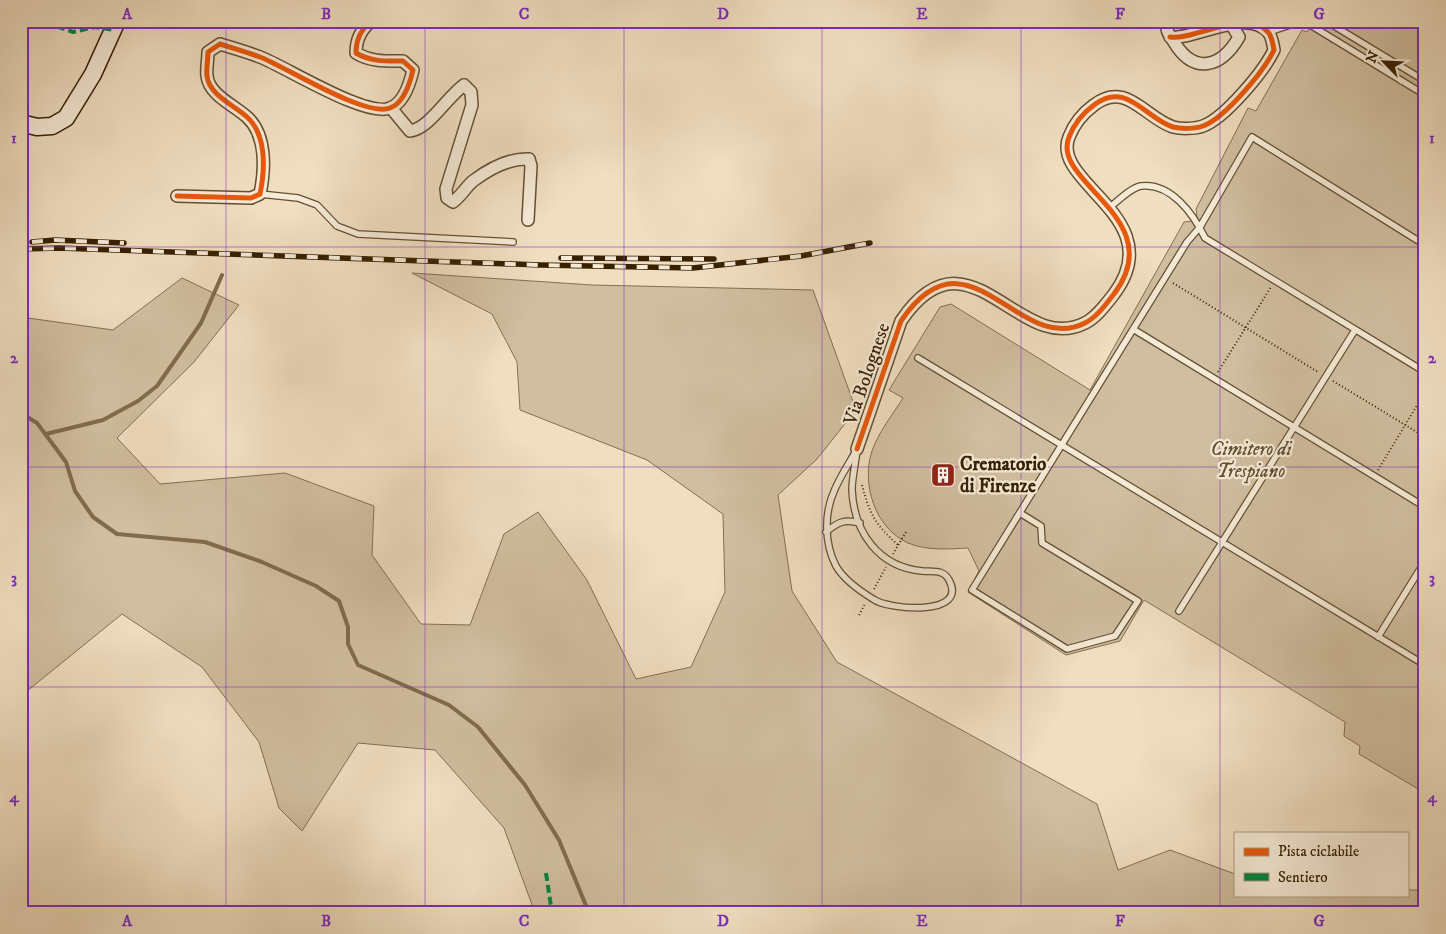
<svg xmlns="http://www.w3.org/2000/svg" width="1446" height="934" font-family="'IM FELL DW Pica',serif">
<style>
.green{fill:#d0bea0;stroke:#836f50}
.lines{fill:none;stroke-linecap:round;stroke-linejoin:round}
.stream{stroke:#806b4c;stroke-width:4}
.lane-casing{stroke:#645030;stroke-width:8}
.street-casing{stroke:#645030;stroke-width:14}
.secondary-casing{stroke:#362000;stroke-width:19}
.path{stroke:#362000;stroke-width:2;stroke-dasharray:1 2.5;stroke-linecap:butt}
.lane{stroke:#f5ead7;stroke-width:5.5}
.street{stroke:#f5ead7;stroke-width:11}
.secondary{stroke:#f5ead7;stroke-width:16}
.rail-casing{stroke:#362000;stroke-width:5.5}
.rail{stroke:#f5ead7;stroke-width:4;stroke-dasharray:11;stroke-linecap:butt}
.quiet{stroke:#00873e;stroke-width:4;stroke-dasharray:8 4;stroke-linecap:butt}
.cycleway-casing{stroke:#f5ead7;stroke-width:8}
.cycleway{stroke:#e8590c;stroke-width:5}
.grid{fill:none;stroke:#7b2cbf;stroke-width:1;stroke-opacity:0.55}
.labels{text-anchor:middle;dominant-baseline:central;stroke-width:4.5;stroke-linejoin:round;paint-order:stroke}
.street-label{font-size:19px;fill:#362000;stroke:#f5ead7}
.park-label{font-size:19px;font-style:italic;fill:#644f30;stroke:#f5ead7}
.poi-label{font-size:19px;font-weight:bold;fill:#362000;stroke:#f5ead7;text-anchor:start}
.neatline{fill:none;stroke:#7b2cbf;stroke-width:2}
.grid-label{font-size:16px;text-anchor:middle;font-weight:bold;fill:#7b2cbf}
</style>
<rect width="100%" height="100%" fill="#f0dec1"/>
<filter id="stains"><feTurbulence type="fractalNoise" baseFrequency=".004" numOctaves="4"/><feColorMatrix values="0 0 0 0 .2 0 0 0 0 .09 0 0 0 0 .02 0 0 0 .5 -.17"/></filter>
<radialGradient id="worn" r=".72"><stop offset=".6" stop-color="#630" stop-opacity="0"/><stop offset="1" stop-color="#630" stop-opacity=".3"/></radialGradient>
<path class="green" d="M1314,21H1416L1425,27V793L1359,754L1360,746L1344,736L1345,722L1144,600L1120,641L1066,655L968,592L979,571L968,548C948,549 927,551 908,543C875,528 861,484 872,451C878,433 893,414 903,398L889,390L940,307L951,304L1090,390L1184,222L1193,221L1197,215L1196,209L1248,108L1256,111L1302,30L1307,32Z
M412,273L592,285L813,290L856,410L817,459L778,495L792,591L837,662L1097,804L1118,870L1170,850L1235,874V895H1407V890H1425V913H535L504,828L435,750L358,743L302,831L279,808L259,742L202,667L122,614L21,696V317L113,330L182,278L239,305L194,362L117,438L160,484L285,473L374,506L372,555L421,624L470,625L504,534L538,512L587,580L636,679L691,667L725,592L723,514L647,460L520,410L517,362L492,314Z"/>
<g class="lines">
<path class="stream" d="M21,413L37,423L66,462L75,491L93,517L117,534L205,542L262,562L316,586L339,601L348,627V644L358,665L449,705L478,727L525,785L559,840L589,913
M46,434L103,420L138,401L157,386L201,323L222,275"/>
<defs>
<path id="lane" d="M1326,21L1425,81
M1269,32L1299,22L1312,26L1425,95
M260,194L298,198L317,205L337,226L358,234L513,242
M1109,208C1118,201 1130,188 1141,186C1171,182 1194,215 1205,238L1425,372
M1133,329L1425,507
M918,358L1425,665
M857,449C856,462 852,477 852,490C854,533 879,567 922,571C933,572 943,569 949,580C969,617 888,610 873,599C860,591 844,580 836,566C824,543 824,512 835,489C841,475 850,462 857,449Z
M1020,513L1041,526L1042,543L1138,601L1115,636L1067,649L972,590L1187,242L1200,227L1252,137L1425,245
M826,532C838,522 844,519 860,523
M1179,611L1355,330
M1378,637L1425,561"/>
<path id="street" d="M1168,21C1165,31 1169,34 1174,42C1194,75 1221,68 1239,37L1231,24
M391,108L410,131C429,129 447,97 464,85L471,92L472,105L446,189L447,198L453,202C461,196 466,187 473,181C489,169 509,158 529,159L531,166L528,220
M177,196L251,198L260,194C265,170 267,135 247,117C234,105 209,95 207,76C206,69 208,60 208,52L220,44C233,48 247,52 260,57C286,67 366,118 390,108C404,103 410,83 413,70L403,61C386,61 371,62 356,53C356,39 361,30 371,21
M857,449L901,321C969,221 1018,357 1085,323C1097,317 1106,304 1114,294C1171,218 1050,183 1069,137C1074,124 1083,113 1094,105C1126,80 1145,118 1173,127C1181,129 1195,129 1203,126C1225,118 1264,71 1274,50C1273,45 1272,36 1268,32C1246,7 1193,41 1170,37"/>
<path id="secondary" d="M21,123L37,127L52,126L66,118L93,74L117,21"/>
</defs>
<use href="#lane" class="lane-casing"/>
<use href="#street" class="street-casing"/>
<use href="#secondary" class="secondary-casing"/>
<path class="path" d="M1173,283L1318,372
M1218,372L1271,287
M1333,381L1425,437
M1378,470L1425,392
M862,485C870,515 875,524 898,545
M893,554L906,532
M874,589L886,567
M859,615L865,604"/>
<use href="#lane" class="lane"/>
<use href="#street" class="street"/>
<use href="#secondary" class="secondary"/>
<defs>
<path id="rail" d="M32,242L55,240L124,243
M21,249L59,248L540,265L693,268L801,256L870,243
M561,258L714,259"/>
</defs>
<use href="#rail" class="rail-casing"/>
<use href="#rail" class="rail"/>
<path class="quiet" d="M24,21L27,25L44,22L73,32L95,27L114,30
M546,873L552,913"/>
<defs>
<path id="cycleway" d="M177,196L251,198L260,194C265,170 267,135 247,117C234,105 209,95 207,76C206,69 208,60 208,52L220,44C233,48 247,52 260,57C286,67 366,118 390,108C404,103 410,83 413,70L403,61C386,61 371,62 356,53C356,39 361,30 371,21
M857,449L901,321C969,221 1018,357 1085,323C1097,317 1106,304 1114,294C1171,218 1050,183 1069,137C1074,124 1083,113 1094,105C1126,80 1145,118 1173,127C1181,129 1195,129 1203,126C1225,118 1264,71 1274,50C1273,45 1272,36 1268,32C1246,7 1193,41 1170,37"/>
</defs>
<use href="#cycleway" class="cycleway-casing"/>
<use href="#cycleway" class="cycleway"/>
</g>
<path class="grid" d="M226,21V913M425,21V913M624,21V913M822,21V913M1021,21V913M1220,21V913M21,247H1425M21,467H1425M21,687H1425"/>
<defs>
<symbol id="building-square" viewBox="-11 -11 22 22"><rect x="-9" y="-9" width="18" height="18" rx="4" fill="#8f2418" stroke="#f5ead7"/><path d="M-4-6H4V6H1V3H-1V6H-4ZM-2.5-4.3h1.7v1.8h-1.7ZM.8-4.3h1.7v1.8H.8ZM-2.5-1h1.7V.8h-1.7ZM.8-1h1.7V.8H.8Z" fill="#fff"/></symbol>
</defs>
<g fill-rule="evenodd">
<use href="#building-square" x="929" y="461" width="28" height="28"/>
</g>
<g class="labels">
<g class="street-label">
<text transform="translate(867 374) rotate(-71)">Via Bolognese</text>
</g>
<g class="park-label">
<text x="1251" y="449">Cimitero di<tspan x="1251" dy="22">Trespiano</tspan></text>
</g>
<g class="poi-label">
<text x="960" y="464">Crematorio<tspan x="960" dy="22">di Firenze</tspan></text>
</g>
</g>
<rect width="1446" height="934" fill="none" stroke="#f0dec1" stroke-width="55"/>
<rect x="1234" y="832" width="175" height="65" fill="#f5ead7" stroke="#a99981"/>
<rect x="1244" y="848" width="25" height="8" fill="#e8590c" stroke="#a99981"/>
<text x="1278" y="856" font-size="15" fill="#362000">Pista ciclabile</text>
<rect x="1244" y="873" width="25" height="8" fill="#00873e" stroke="#a99981"/>
<text x="1278" y="882" font-size="15" fill="#362000">Sentiero</text>
<g transform="translate(1384 62) rotate(294)" stroke="#f5ead7" stroke-width="4" paint-order="stroke">
<path d="M0-4L9 19L0 12L-9 19Z" fill="#362000"/>
<text y="-8" font-size="14" font-weight="bold" text-anchor="middle" fill="#362000">N</text>
</g>
<rect x="28" y="28" width="1390" height="878" class="neatline"/>
<g class="grid-label">
<text x="127" y="19">A</text>
<text x="326" y="19">B</text>
<text x="524" y="19">C</text>
<text x="723" y="19">D</text>
<text x="922" y="19">E</text>
<text x="1120" y="19">F</text>
<text x="1319" y="19">G</text>
<text x="14" y="143">1</text>
<text x="1432" y="143">1</text>
<text x="14" y="363">2</text>
<text x="1432" y="363">2</text>
<text x="14" y="583">3</text>
<text x="1432" y="583">3</text>
<text x="14" y="802">4</text>
<text x="1432" y="802">4</text>
<text x="127" y="926">A</text>
<text x="326" y="926">B</text>
<text x="524" y="926">C</text>
<text x="723" y="926">D</text>
<text x="922" y="926">E</text>
<text x="1120" y="926">F</text>
<text x="1319" y="926">G</text>
</g>
<rect width="100%" height="100%" filter="url(#stains)"/>
<rect width="100%" height="100%" fill="url(#worn)"/>
</svg>
